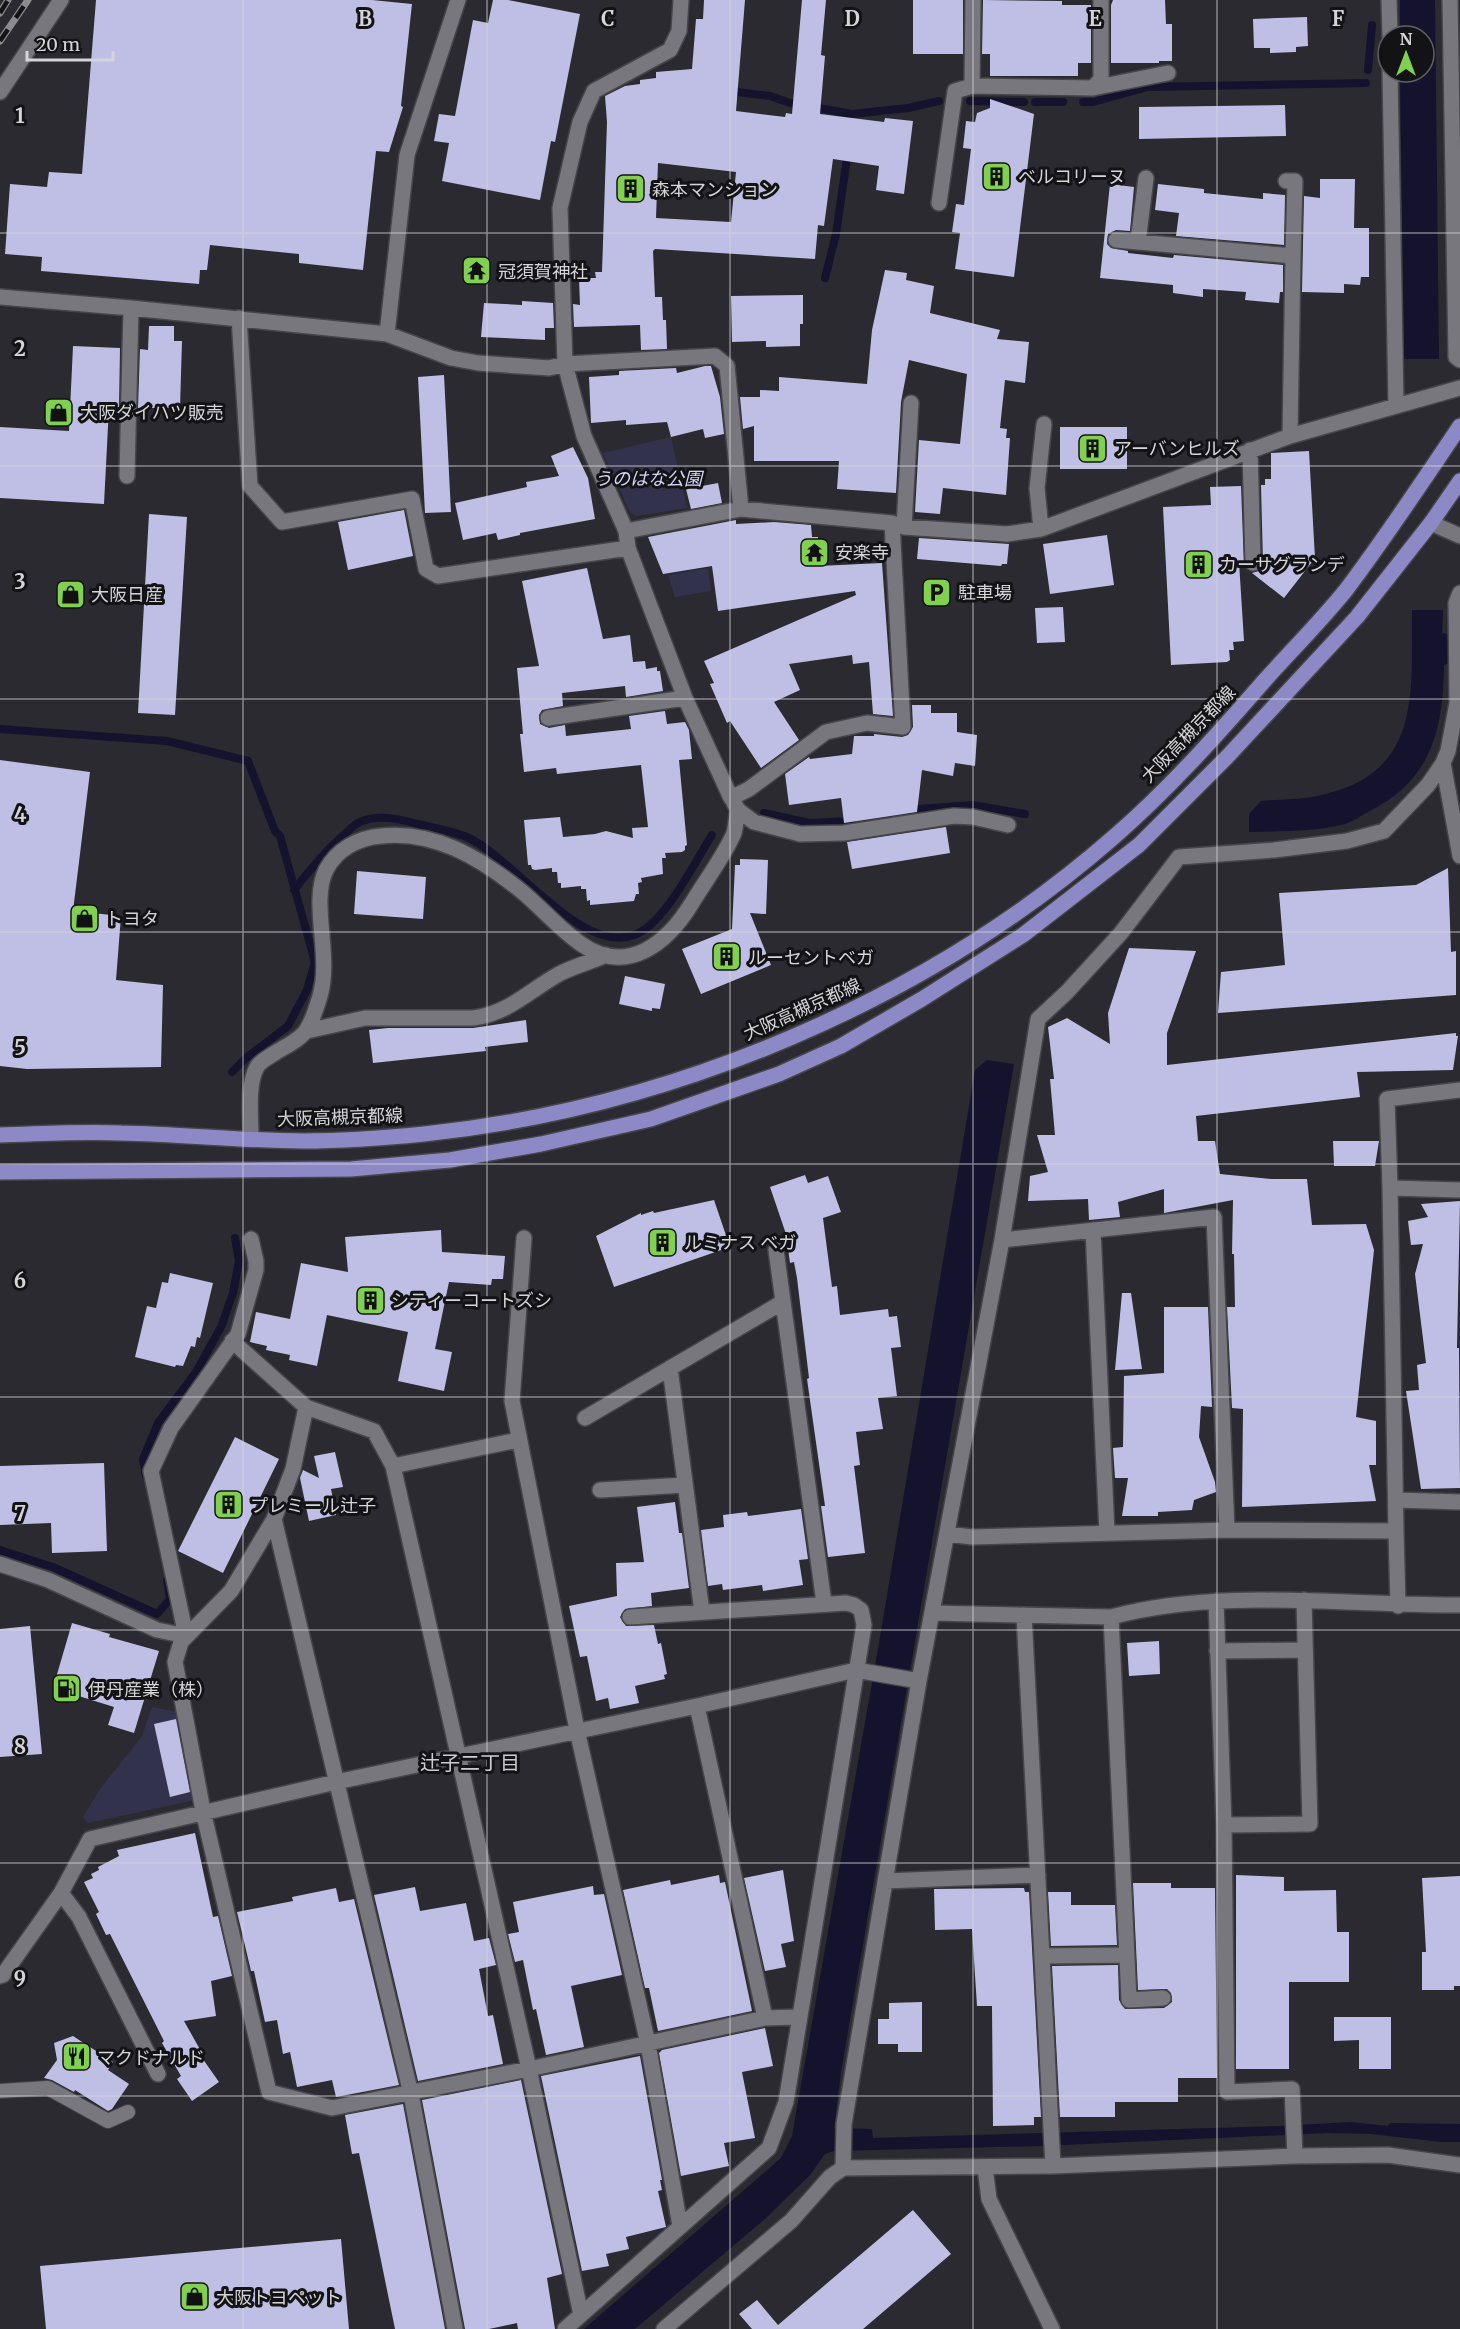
<svg xmlns="http://www.w3.org/2000/svg" width="1460" height="2329" font-family="Merriweather,'Noto Sans JP',serif">
<style>
.green{fill:#33324d}
.water{fill:#15122d}
.lines{fill:none;stroke-linecap:round;stroke-linejoin:round}
.stream{stroke:#15122d;stroke-width:8}
.building{fill:#bfbfe5;fill-rule:evenodd}
.service-casing{stroke:#45454a;stroke-width:16}
.minor-casing{stroke:#45454a;stroke-width:18}
.primary-casing{stroke:#45454a;stroke-width:18}
.service{stroke:#77777d;stroke-width:14}
.minor{stroke:#77777d;stroke-width:15}
.primary{stroke:#8d89c6;stroke-width:15}
.rail-casing{stroke:#8c8c90;stroke-width:7}
.rail{stroke:#131316;stroke-width:4.5;stroke-dasharray:14;stroke-linecap:butt}
.grid{fill:none;stroke:#d5d5d9;stroke-width:1.5;stroke-opacity:0.55}
.labels{text-anchor:middle;dominant-baseline:central;stroke-width:6;stroke-linejoin:round;paint-order:stroke}
.poi-label{font-size:18px;fill:#d5d5d9;stroke:#131316;text-anchor:start}
.park-label{font-size:18px;font-style:italic;fill:#d5d5f9;stroke:#131316}
.street-label{font-size:18px;fill:#d5d5d9;stroke:#131316}
.neighbourhood-label{font-size:20px;fill:#cbcbd2;stroke:#131316}
.grid-label{font-size:20px;text-anchor:middle;font-weight:bold;fill:#d5d5d9;stroke:#131316;stroke-width:6;stroke-linejoin:round;paint-order:stroke}
</style>
<rect width="100%" height="100%" fill="#2a2a30"/>
<path class="green" d="M671,437L687,508L636,516L630,512L603,453Z
M708,568L711,591L675,597L668,575Z
M152,1707L177,1712L194,1798L191,1801L88,1823L83,1817L100,1789L142,1736Z"/>
<path class="water" d="M1400,0H1435L1439,359H1404L1400,72H1424V36H1400Z
M1412,610H1443L1442,633L1460,636V658L1444,665C1443,730 1432,779 1370,811C1362,815 1354,821 1345,824C1315,832 1281,831 1249,832V814L1261,801C1281,799 1302,800 1321,795C1423,773 1411,692 1412,610Z
M987,1060L1014,1064L841,2072L834,2128L872,2129L873,2138L1280,2126L1350,2122L1440,2131H1460V2142H1441L1371,2134L1328,2133L1042,2146L834,2151L825,2154L810,2175L766,2218L635,2329H584L781,2158L792,2136L879,1643L975,1070Z"/>
<g class="lines">
<path class="stream" d="M1368,70L1372,25
M727,91L770,96L790,103L852,114L908,108L939,101
M970,101L1024,102
M1035,102H1063
M1083,102H1093L1148,87L1366,83
M825,278L836,234L848,151
M0,729L167,741L248,761L275,831L280,836L315,962L307,990L288,1026L246,1058L232,1072
M906,810L973,805L1025,814
M764,813L809,823L852,821
M294,890C310,870 326,850 346,833C350,829 355,824 360,822C379,814 400,819 418,824C434,828 452,831 467,837C515,859 581,955 634,935C665,924 694,863 712,835
M146,1476L143,1459L158,1423L196,1372L221,1327L233,1293L239,1261L235,1238
M0,1550L53,1567L157,1614L170,1599L167,1580
M1392,2127L1460,2128"/>
</g>
<path class="building" d="M96,0H372L412,4L401,106L403,107L389,152L376,151L363,270L299,263V254L210,245L207,270H200L199,284L41,271L42,257L5,254L10,184L47,187L49,172L82,174Z
M493,0H508L580,14L555,142L551,141L540,200L442,181L449,143L434,141L439,114L455,116L473,20L488,23Z
M704,0H745L736,111L785,117L786,113L792,114L802,0H826L821,55L825,56L820,114L884,122L885,118L913,121L904,194L876,190L879,166L833,159L824,226L818,225L815,259L655,249L653,251L655,297H662L663,320H666L667,349L641,350L640,325L574,327L573,304L580,305L579,278H596L595,272H602L607,122L605,96L625,86L640,84V80L656,78V72L692,69L696,19H703ZM658,163L736,172L731,222L656,218Z
M913,0H963V54H913Z
M983,0L1062,1V5H1091V63H1078V76H990V54H982Z
M1113,0H1165L1166,24H1172V61H1159V63H1111V5Z
M1307,17L1308,46L1296,47V52L1270,53V48H1254L1253,19Z
M990,99L1034,114L1014,277L955,269L960,233L952,232L956,204L964,205L971,149L963,148L966,121L975,122L977,113L990,108Z
M1285,105L1286,136L1139,139V107Z
M1320,179H1355L1354,228H1369V277H1361L1360,285L1344,284V293L1302,292L1304,196L1320,198Z
M1110,184L1134,187L1130,231L1116,230L1108,234L1107,244L1111,248L1128,251V253L1173,258L1174,255L1283,265V292H1280L1279,303L1245,300L1246,292L1203,289V297L1173,293V285L1100,278Z
M1158,184L1204,189V193L1263,199V193L1285,195L1284,245L1176,236L1179,213L1155,210Z
M885,270L907,273L906,280L934,286L930,313L1000,330L997,339L1029,342L1025,383L1005,380L1000,428L1007,429L1006,438H1010L1006,495L943,488L940,514L915,512L919,440L960,444L967,374L909,360L901,402L896,493L837,489L839,461H754V426L743,429L740,397H760V390L779,391V377L867,384L872,330Z
M803,295V324H800V346L766,347V341L732,342L731,296Z
M522,301L553,303L554,328H545V340L481,337L484,303L522,305Z
M149,326H174V341H182L180,408H138L140,349L148,350Z
M73,346L120,348L119,407H109L104,504L0,498V427L69,431Z
M705,366H711L720,397L724,434L705,438L703,429L671,437L667,422L626,425V420L591,423L589,377L619,375V371L676,368L677,373Z
M444,375L451,512L425,513L418,377Z
M1060,427H1127V469H1060Z
M573,447L588,478L595,519L520,533V535L498,540L496,533L463,540L455,503L527,487L526,482L559,476L551,456Z
M1309,451L1315,558L1284,598L1252,573L1259,571L1263,563L1261,485H1265V479H1271V453Z
M718,483L722,503L691,509L686,489Z
M1241,486L1244,566L1239,562L1244,641L1233,642L1234,650H1229L1230,660L1227,662L1171,665L1163,507L1211,505L1210,487Z
M404,510L413,556L348,570L338,522Z
M149,514L187,517L175,715L138,713Z
M736,520V524L774,522L811,525L812,537H818L819,566L882,563L893,716L873,714L869,662L853,664L852,655L789,664L800,690L774,702L799,740L761,768L730,721L727,723L710,684L714,683L704,661L856,595L855,591L718,611L712,566L663,574L648,537Z
M1107,535L1114,585L1050,594L1043,544Z
M919,538L1009,544L1007,564H1002L1001,566L917,559Z
M587,568L603,639L630,635L633,662L645,661L646,669L657,667V671H660L663,691L626,697L625,686L562,693L563,706L542,710L539,715L540,724L549,728L565,725L566,736L631,729L629,716L665,711L667,724L685,722L689,730L692,759L679,760L687,845L685,846V850L682,852L665,853L666,858H662L663,874L641,878L642,882L638,883L639,894H636L634,901L590,905V900L587,901L586,889H581V886L561,888V883H558L557,872H552V868L535,870L532,869L531,865H528L524,820L560,817L563,837L595,834L606,831L633,838L632,828L648,827L641,765L557,774L556,768L524,772L520,734H523L517,668L539,666L522,581Z
M1063,607L1065,642L1037,643L1035,608Z
M912,705H931V713H957V732L977,735L975,766L955,763L953,776L922,770L917,812L844,823L841,798L789,805L785,774L809,757L810,759L852,754L854,736H874V734L902,737L908,735L913,727Z
M0,760L90,772L73,911L121,916L116,980L163,985L161,1067L27,1069L0,1066Z
M946,827L950,853L852,869L847,842Z
M740,859L768,860L766,914L750,913L771,965L701,994L682,949L732,929L735,865H740Z
M1448,868L1451,952L1456,951V995L1218,1013L1221,972L1285,965L1279,893L1416,885Z
M357,871L426,877L423,919L354,914Z
M1129,948L1196,951L1167,1033V1065L1456,1033V1036H1458L1453,1070L1357,1072L1360,1097L1196,1116L1198,1141H1215L1220,1174L1271,1179H1307L1312,1225L1366,1224L1374,1250L1356,1417L1376,1421V1465H1369L1376,1501L1242,1507L1243,1409L1232,1408L1227,1307H1235L1234,1254H1232L1233,1200L1164,1213V1189L1118,1202L1120,1217L1089,1220L1088,1199L1028,1201L1030,1176L1048,1172L1037,1135H1055L1050,1079H1054L1048,1027L1067,1018L1110,1044L1108,1013Z
M625,976L665,984L660,1009L652,1008V1011L619,1004Z
M526,1020L528,1042L485,1047L486,1051L373,1063L369,1030L388,1028H473Z
M1333,1141H1379L1375,1166H1334Z
M805,1175L808,1183L828,1176L841,1212L823,1218L832,1287L837,1286L840,1315L888,1309L889,1317L897,1316L901,1347L891,1348L897,1396L878,1398L883,1429L856,1432L860,1465L854,1466L865,1553L828,1557L821,1506H825L807,1379L809,1378L797,1278L794,1262L790,1263L786,1234L770,1187Z
M714,1200L730,1247L614,1287L596,1236L641,1213V1215L653,1211L654,1213Z
M1460,1201L1457,1348H1459L1460,1488L1421,1489L1406,1391L1419,1390L1417,1365L1426,1363L1415,1274L1423,1244L1411,1245L1408,1221L1428,1217L1421,1204Z
M441,1230L442,1252L505,1256L503,1279H492L491,1285L449,1282L435,1349L452,1352L444,1391L398,1381L408,1332L327,1315L317,1366L289,1360L290,1355L266,1350L267,1346L250,1342L256,1312L290,1319L301,1263L348,1272L345,1237Z
M170,1273L213,1283L200,1338L197,1337L195,1347L191,1346L183,1366L176,1365L175,1367L135,1357L147,1306L156,1308L162,1282L168,1283Z
M1122,1293H1131L1142,1369L1115,1370Z
M1164,1307H1208L1212,1407L1201,1406L1199,1437L1215,1482L1216,1492L1194,1500L1192,1510L1158,1512V1516H1122L1128,1478H1115L1113,1448L1123,1447L1124,1376L1164,1373Z
M235,1437L279,1459L223,1573L178,1551Z
M335,1452L343,1487L331,1489L336,1515L309,1521L300,1478L303,1470L319,1478L314,1456Z
M104,1463L107,1551L52,1553L51,1523L0,1525V1466Z
M675,1502L679,1533H682L689,1588L651,1593L652,1606L625,1609L620,1617L626,1626L654,1625L658,1644L661,1643L667,1674L664,1675L665,1679L635,1686L639,1703L610,1709L608,1698L596,1701L587,1656L580,1657L569,1606L617,1596L616,1563L644,1562L637,1507Z
M801,1509L808,1559L799,1560L803,1585L763,1591L762,1585L723,1590L722,1584L708,1586L701,1530L724,1527L723,1515L747,1512L748,1516Z
M72,1623L110,1634L109,1637L159,1651L134,1733L108,1725L114,1707L53,1688Z
M30,1626L42,1754L0,1757V1629Z
M1159,1641L1160,1674L1129,1676L1127,1643Z
M176,1719L190,1792L170,1797L154,1724Z
M195,1833L213,1917L218,1916L232,1976L211,1981L216,2016L184,2021L202,2053L200,2055L219,2082L192,2101L177,2079L181,2076L162,2043L164,2041L110,1934L106,1935L96,1914L99,1912L84,1882L93,1878L91,1874L99,1870L98,1867L119,1856L117,1850Z
M783,1870L794,1941L781,1944L786,1967L765,1971L744,1878Z
M719,1875L720,1883L725,1882L752,2011L658,2031L649,1988H645L623,1890L670,1880L671,1885Z
M1236,1875L1284,1877V1891L1336,1890L1337,1932H1349V1982H1289V2069H1236Z
M1460,1876V1986H1454V1990H1422V1952H1426L1422,1878Z
M1133,1883H1171V1888H1215L1217,2078H1178V2102H1115V2117H1060L1052,1966L1118,1965L1119,2000L1125,2009L1164,2008L1172,2002L1171,1993L1167,1989L1138,1990Z
M593,1886L594,1895L604,1894L622,1975L571,1986L584,2047L546,2055L536,2009L533,2010L523,1960L515,1962L508,1934L519,1932L513,1902Z
M415,1887L420,1911L466,1903L474,1941L489,1938L496,1965L479,1969L488,2016L493,2015L503,2064L418,2081L374,1895Z
M336,1888L339,1902L354,1899L399,2085L336,2097L332,2080L297,2087L290,2052L283,2054L277,2020L265,2022L254,1971H251L237,1912L293,1901L292,1897Z
M1024,1888L1025,1892H1029L1041,2117H1034V2125L993,2126L992,2006H977L972,1929L935,1930L934,1889Z
M1048,1892H1071V1905H1115L1117,1945L1051,1946Z
M922,2002V2052H898V2044H878V2019H889V2003Z
M1334,2017H1391V2069H1359V2040L1334,2041Z
M765,2028L773,2066L742,2072L755,2138L724,2143L729,2166L681,2176L659,2053L662,2050Z
M73,2036L113,2062L108,2070L129,2084L112,2109L108,2111L75,2090L74,2092L52,2080L44,2078L57,2060L54,2043Z
M640,2056L662,2180H660L662,2190L658,2191L666,2227L626,2237L629,2249L606,2254L609,2266L582,2271L541,2076Z
M521,2080L562,2274L547,2278L555,2329H518L517,2323L489,2329H465L422,2100Z
M403,2104L445,2329H395L359,2153L352,2154L345,2115Z
M913,2210L951,2254L863,2329H752L739,2314L757,2300L778,2325Z
M341,2239L349,2329H46L40,2266Z"/>
<g class="lines">
<defs>
<path id="service" d="M0,2091L48,2088L108,2121L128,2112"/>
<path id="minor" d="M681,0L679,31L670,50L594,91L580,122L560,208L565,364L715,356L727,366L741,509
M973,0L972,86L1093,88L1101,79V0
M1389,0L1390,36
M1450,0L1456,357L1460,360
M1390,72L1396,405
M1093,88L1168,73
M0,92L61,0
M1286,181H1295L1293,256
M939,203L955,91L972,86
M1116,240L1293,256L1290,436
M1138,242L1146,178
M0,297L131,308L387,334L451,358L478,363L549,368L565,364L584,436L626,531L628,548L685,698L731,798L749,789L826,732L867,723L903,727L892,523
M239,318L250,486L282,522L412,499L426,569L438,576L628,548
M387,334L407,155L458,0
M1250,450L1253,563
M127,476L131,308
M1431,523L1460,536
M904,527L911,403
M1041,529L1037,488L1044,424
M626,531L741,509L892,523L904,527L1007,534L1041,529L1290,436L1460,388
M548,718L685,698
M1443,763L1460,856
M734,803L738,810L754,822L800,834L844,833L954,816L973,817L1008,825
M307,1031L365,1018H473C508,1014 530,990 559,974C574,966 591,962 606,955
M1460,1090L1387,1099L1390,1188L1460,1190
M251,1138C251,1118 247,1084 257,1067C260,1061 269,1057 275,1053C284,1047 302,1039 307,1029C313,1020 317,1006 320,996C332,955 310,903 326,870C337,849 358,838 381,836C434,830 480,858 520,890C541,907 559,929 581,944C628,977 668,942 692,903C704,883 726,853 734,833C736,826 736,817 738,810
M1093,1230L1107,1533
M524,1238L512,1401L577,1730L648,2044L680,2226
M1002,1240L1214,1217L1227,1530
M776,1250L824,1603
M232,1341L306,1407L293,1469L274,1519L231,1591L181,1642L175,1662L203,1811L269,2092L332,2108L529,2069L765,2018L798,2017
M670,1368L702,1612
M306,1407L374,1431L393,1466L518,1440
M585,1418L783,1302
M393,1466L529,2069L581,2315
M600,1490L685,1485
M1396,1500L1460,1502
M274,1519L411,2094L455,2329
M1396,1531L1398,1606
M947,1534L972,1537L1227,1530L1396,1531L1390,1188
M0,1564L48,1580L157,1630L186,1636L151,1471L171,1428L238,1334L256,1270V1261L251,1239
M1216,1601L1224,1825L1227,2092L1292,2089L1295,2156
M932,1613L1111,1617C1222,1587 1347,1606 1460,1605
M1024,1615L1053,2166
M1111,1617L1129,2000L1163,1998
M1217,1651L1305,1650
M697,1706L765,2018
M1224,1825L1310,1824L1304,1600
M885,1881L1038,1875
M61,1893L79,1917L158,2074
M1042,1956L1127,1955
M0,1976L3,1975L61,1893L90,1839L336,1782L697,1706L856,1670L919,1681
M985,2167L989,2199L1052,2329
M843,2168L844,2124L919,1681L1002,1240L1038,1019L1067,992L1121,933L1179,857L1274,850L1347,841L1384,831L1428,785L1443,763L1448,751L1457,703L1456,603L1460,593
M565,2329L769,2148L786,2102L864,1625L861,1610L854,1605L846,1603L630,1617
M664,2329L791,2221L830,2177L843,2168L1053,2166L1295,2156L1388,2155L1460,2165"/>
<path id="primary" d="M0,1135C40,1134 81,1131 121,1133C182,1134 243,1141 303,1141C344,1141 384,1138 424,1134C672,1108 927,1001 1115,836C1169,789 1218,734 1265,680C1292,650 1321,621 1346,590C1386,537 1423,481 1460,426
M0,1172L351,1169L450,1160L541,1144L651,1119L779,1074L841,1046L922,999L1023,935L1139,845L1227,757L1357,617L1431,523L1460,481"/>
</defs>
<use href="#service" class="service-casing"/>
<use href="#minor" class="minor-casing"/>
<use href="#primary" class="primary-casing"/>
<use href="#service" class="service"/>
<use href="#minor" class="minor"/>
<use href="#primary" class="primary"/>
<defs>
<path id="rail" d="M0,13L8,0
M0,41L28,0"/>
</defs>
<use href="#rail" class="rail-casing"/>
<use href="#rail" class="rail"/>
</g>
<path class="grid" d="M243,0V2329M487,0V2329M730,0V2329M973,0V2329M1217,0V2329M0,233H1460M0,466H1460M0,699H1460M0,932H1460M0,1164H1460M0,1397H1460M0,1630H1460M0,1863H1460M0,2096H1460"/>
<defs>
<symbol id="building-square" viewBox="-11 -11 22 22"><rect x="-9" y="-9" width="18" height="18" rx="4" fill="#81d050" stroke="#131316"/><path d="M-4-6H4V6H1V3H-1V6H-4ZM-2.5-4.3h1.7v1.8h-1.7ZM.8-4.3h1.7v1.8H.8ZM-2.5-1h1.7V.8h-1.7ZM.8-1h1.7V.8H.8Z" fill="#111"/></symbol>
<symbol id="temple-square" viewBox="-11 -11 22 22"><rect x="-9" y="-9" width="18" height="18" rx="4" fill="#81d050" stroke="#131316"/><path d="M0-6L5-2H3V0L6.5 2.5H4V6H1.5V3h-3V6H-4V2.5H-6.5L-3 0V-2H-5Z" fill="#111"/></symbol>
<symbol id="shop-square" viewBox="-11 -11 22 22"><rect x="-9" y="-9" width="18" height="18" rx="4" fill="#81d050" stroke="#131316"/><path d="M-5-2.5h2.3a2.7 3.5 0 0 1 5.4 0H5L5.5 6h-11ZM-1.5-2.5h3a1.5 2.3 0 0 0-3 0Z" fill="#111"/></symbol>
<symbol id="parking-square" viewBox="-11 -11 22 22"><rect x="-9" y="-9" width="18" height="18" rx="4" fill="#81d050" stroke="#131316"/><path d="M-3.5-5.5H1a3.5 3.5 0 0 1 0 7H-1V5.5H-3.5ZM-1-3.4V-.6H.8a1.4 1.4 0 0 0 0-2.8Z" fill="#111"/></symbol>
<symbol id="fuel-square" viewBox="-11 -11 22 22"><rect x="-9" y="-9" width="18" height="18" rx="4" fill="#81d050" stroke="#131316"/><path d="M-5.5-6h7V0h2V4h1.3V-2.5L3-4.5l.8-.8L6-3V5H2.5V1h-1V6h-7ZM-4.2-4.7v3.2H.2V-4.7Z" fill="#111"/></symbol>
<symbol id="restaurant-square" viewBox="-11 -11 22 22"><rect x="-9" y="-9" width="18" height="18" rx="4" fill="#81d050" stroke="#131316"/><path d="M-5-6h1v4h1v-4h1v4h1v-4h1v5L-1.5 .5V6h-2V.5L-5-1ZM5-6V6H3V1.5H1.5Q1.5-4 5-6Z" fill="#111"/></symbol>
</defs>
<g fill-rule="evenodd">
<use href="#building-square" x="980" y="160" width="33" height="33"/>
<use href="#building-square" x="614" y="172" width="33" height="33"/>
<use href="#temple-square" x="460" y="254" width="33" height="33"/>
<use href="#shop-square" x="42" y="396" width="33" height="33"/>
<use href="#building-square" x="1076" y="432" width="33" height="33"/>
<use href="#temple-square" x="798" y="536" width="33" height="33"/>
<use href="#building-square" x="1182" y="548" width="33" height="33"/>
<use href="#parking-square" x="920" y="576" width="33" height="33"/>
<use href="#shop-square" x="54" y="578" width="33" height="33"/>
<use href="#shop-square" x="68" y="902" width="33" height="33"/>
<use href="#building-square" x="710" y="940" width="33" height="33"/>
<use href="#building-square" x="646" y="1226" width="33" height="33"/>
<use href="#building-square" x="354" y="1284" width="33" height="33"/>
<use href="#building-square" x="212" y="1488" width="33" height="33"/>
<use href="#fuel-square" x="50" y="1672" width="33" height="33"/>
<use href="#restaurant-square" x="60" y="2040" width="33" height="33"/>
<use href="#shop-square" x="178" y="2280" width="33" height="33"/>
</g>
<g class="labels">
<g class="poi-label">
<text x="1018" y="176">ベルコリーヌ</text>
<text x="652" y="189">森本マンション</text>
<text x="498" y="271">冠須賀神社</text>
<text x="80" y="412">大阪ダイハツ販売</text>
<text x="1114" y="448">アーバンヒルズ</text>
<text x="835" y="552">安楽寺</text>
<text x="1219" y="564">カーサグランデ</text>
<text x="958" y="592">駐車場</text>
<text x="91" y="594">大阪日産</text>
<text x="105" y="918">トヨタ</text>
<text x="748" y="957">ルーセントベガ</text>
<text x="684" y="1242">ルミナス ベガ</text>
<text x="391" y="1300">シティーコートズシ</text>
<text x="250" y="1505">プレミール辻子</text>
<text x="88" y="1689">伊丹産業（株）</text>
<text x="97" y="2057">マクドナルド</text>
<text x="216" y="2297">大阪トヨペット</text>
</g>
<g class="park-label">
<text x="648" y="478">うのはな公園</text>
</g>
<g class="street-label">
<text transform="translate(1188 734) rotate(-46)">大阪高槻京都線</text>
<text transform="translate(802 1009) rotate(-24)">大阪高槻京都線</text>
<text transform="translate(340 1117) rotate(-2)">大阪高槻京都線</text>
</g>
<g class="neighbourhood-label">
<text x="470" y="1762">辻子二丁目</text>
</g>
</g>
<g class="grid-label">
<text x="365" y="26">B</text>
<text x="608" y="26">C</text>
<text x="852" y="26">D</text>
<text x="1095" y="26">E</text>
<text x="1338" y="26">F</text>
<text x="20" y="123">1</text>
<text x="20" y="356">2</text>
<text x="20" y="589">3</text>
<text x="20" y="822">4</text>
<text x="20" y="1055">5</text>
<text x="20" y="1288">6</text>
<text x="20" y="1521">7</text>
<text x="20" y="1754">8</text>
<text x="20" y="1986">9</text>
</g>
<g transform="translate(1406 54)"><circle r="28" fill="#131316" stroke="#616164" stroke-width="1.5"/>
<path d="M0-4.5L10 22L0 15L-10 22Z" fill="#81d050"/>
<text y="-9" font-size="16" font-weight="bold" text-anchor="middle" fill="#d5d5d9">N</text>
</g>
<path d="M27 51v9h86v-9" fill="none" stroke="#d5d5d9" stroke-width="3"/>
<text x="36" y="51" font-size="18" fill="#d5d5d9" stroke="#131316" stroke-width="4.5" paint-order="stroke">20 m</text>
</svg>
